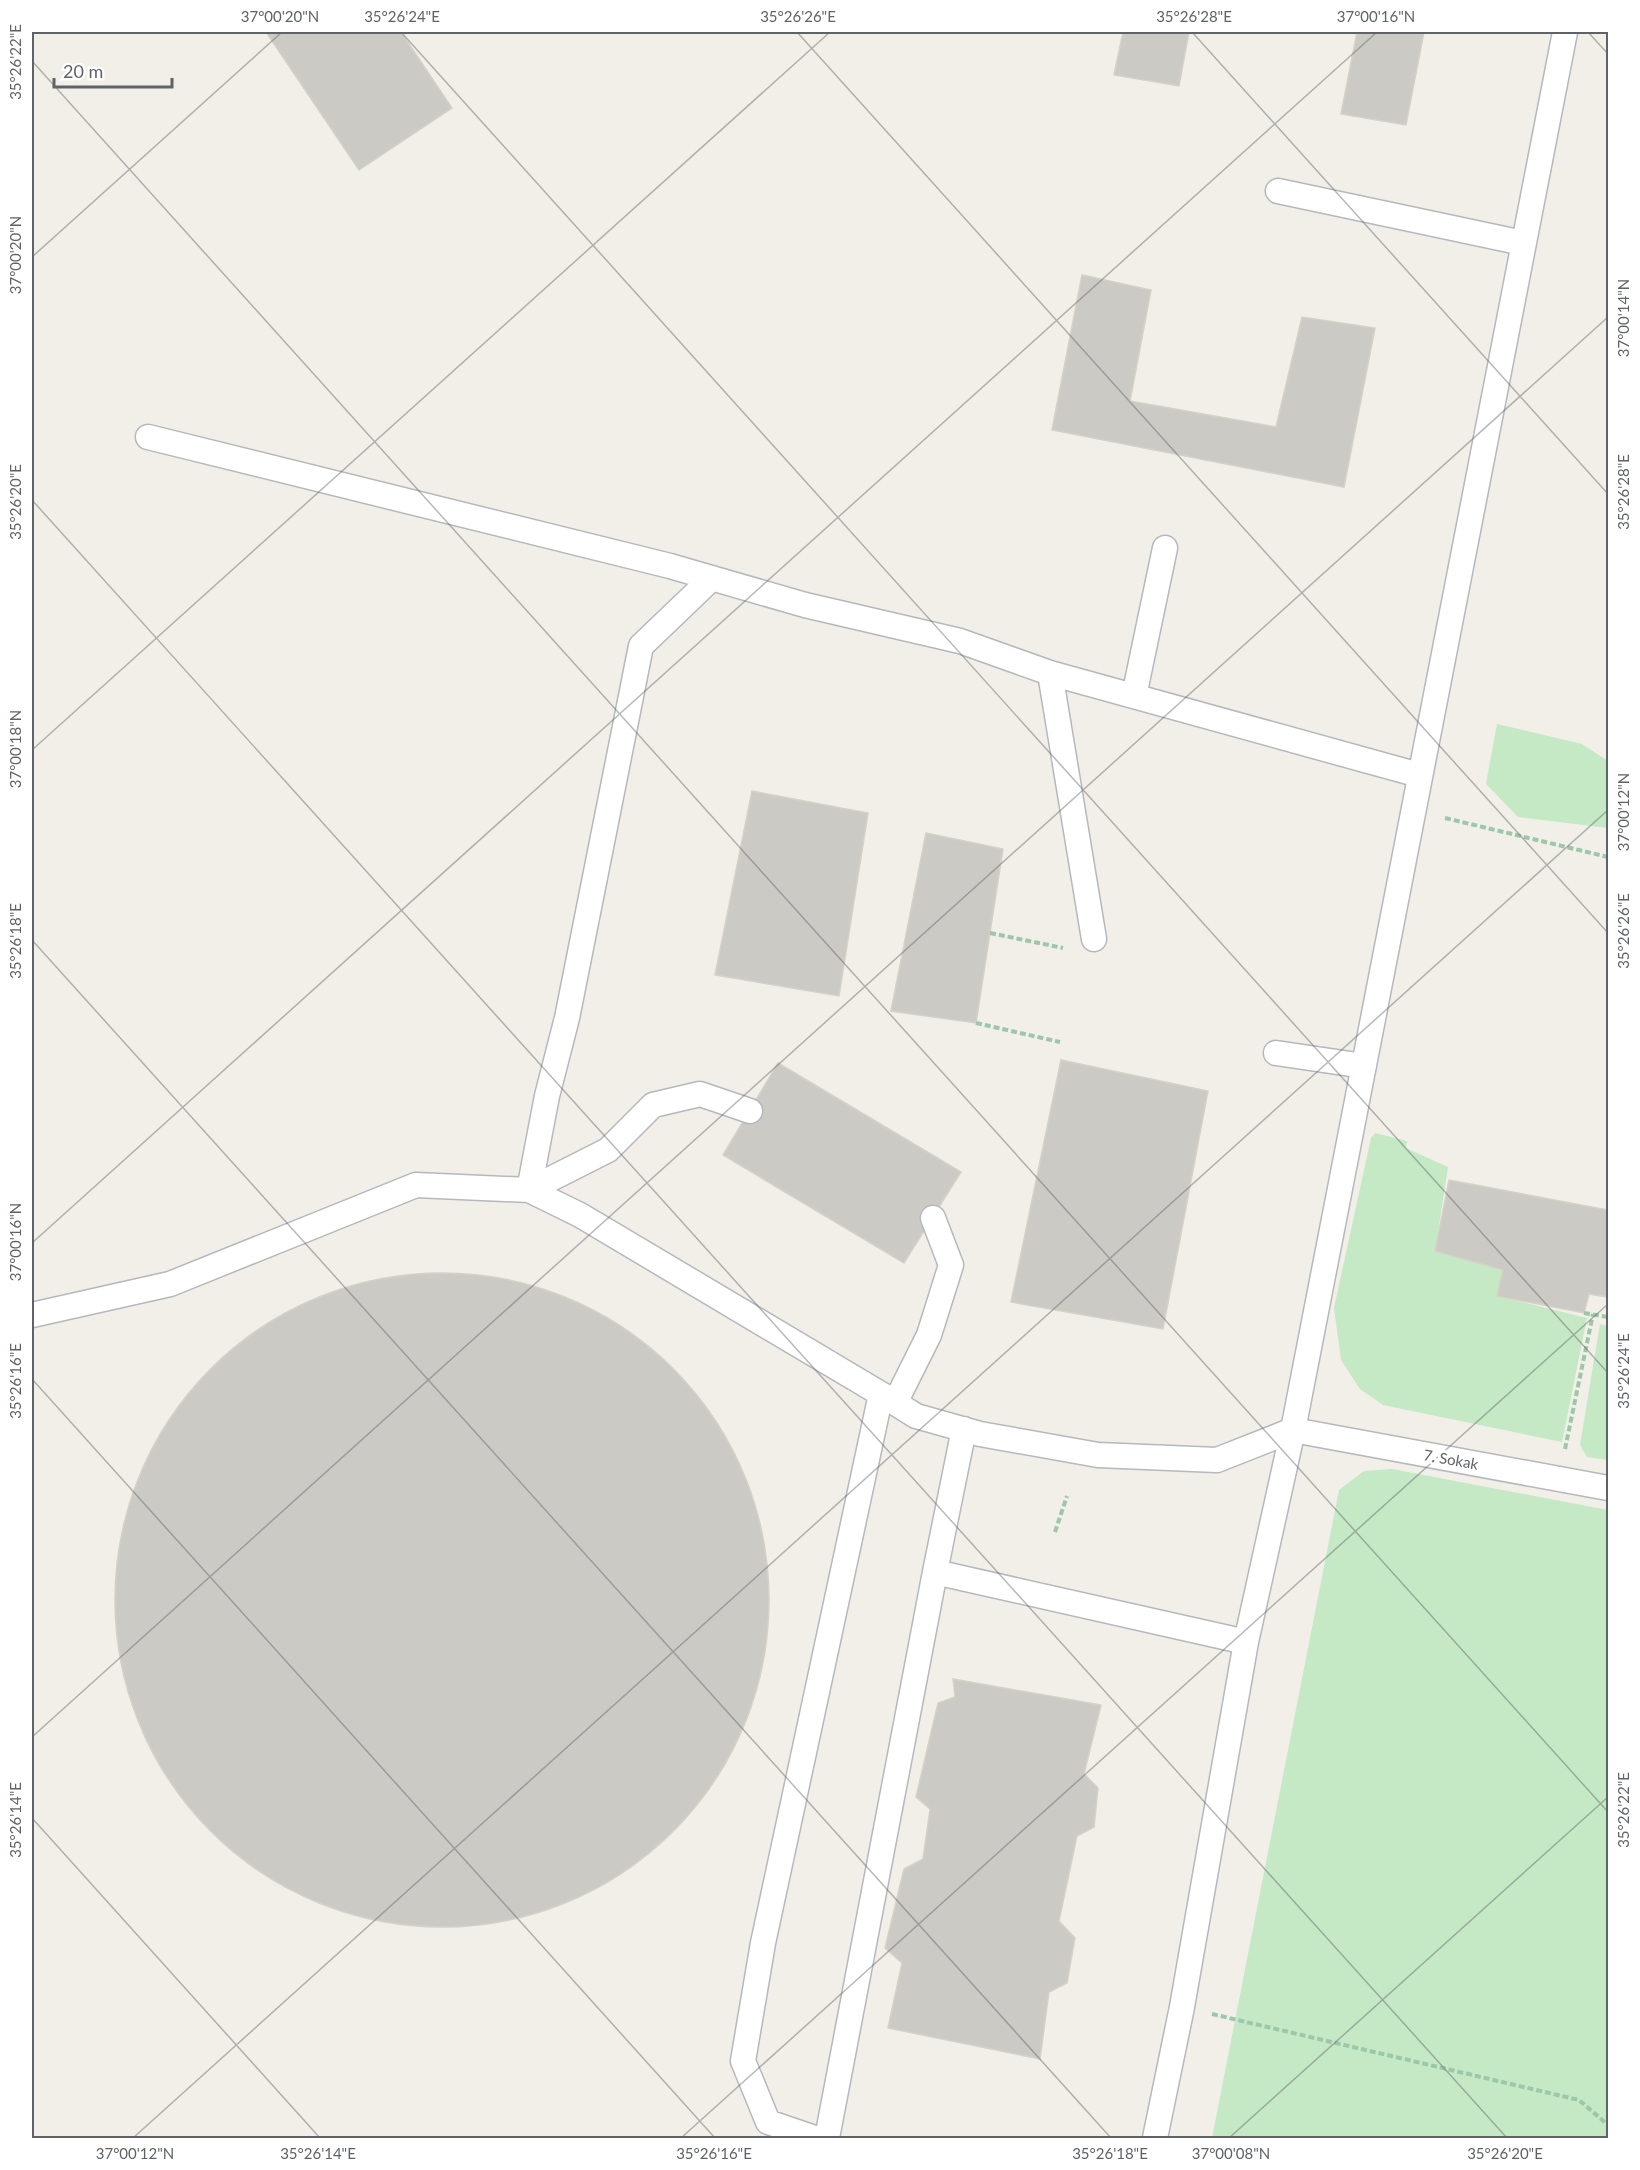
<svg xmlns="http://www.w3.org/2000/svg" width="1640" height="2170" font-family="Lato,sans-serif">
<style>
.green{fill:#c5e8c5}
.building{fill:#cccac5;stroke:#d6d1c6;stroke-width:1.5}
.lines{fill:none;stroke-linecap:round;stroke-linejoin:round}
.lane-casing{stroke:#b5b8bc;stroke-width:27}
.path{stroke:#9cc7a9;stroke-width:4;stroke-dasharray:6 3;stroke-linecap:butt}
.lane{stroke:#fff;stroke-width:24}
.ticks{fill:none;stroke:#5f6368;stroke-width:1.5;stroke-opacity:0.45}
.labels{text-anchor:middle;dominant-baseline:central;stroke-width:6;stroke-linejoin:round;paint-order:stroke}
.street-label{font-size:15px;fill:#5f6368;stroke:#fff}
.neatline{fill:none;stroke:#5f6368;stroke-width:2}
.ticks-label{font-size:15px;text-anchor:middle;fill:#5f6368}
</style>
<rect width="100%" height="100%" fill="#f1efe8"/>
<path class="green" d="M1497,724L1582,744L1608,761V828L1518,817L1486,784Z
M1375,1133L1407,1141L1406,1148L1448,1167L1435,1251L1503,1270L1497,1296L1587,1318L1562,1442L1383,1405L1360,1389L1341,1360L1334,1308L1371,1138Z
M1600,1324L1608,1326V1460L1587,1457L1580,1445Z
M1392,1469L1608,1510V2138H1212L1339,1490L1364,1471Z"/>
<path class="building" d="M266,32H401L452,108L359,170Z
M1123,32H1189L1179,86L1114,75Z
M1357,32H1424L1406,125L1341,114Z
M1082,275L1151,290L1130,401L1276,427L1302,317L1375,328L1344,487L1052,430Z
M752,791L868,813L839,996L715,975Z
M926,833L1003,849L976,1023L891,1011Z
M1061,1060L1208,1091L1163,1329L1011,1302Z
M778,1063L961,1172L904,1263L723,1155Z
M1449,1180L1608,1210V1297L1589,1294L1584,1313L1497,1296L1503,1270L1435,1251Z
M115 1600a327 327 0 1 1 654 0a327 327 0 1 1-654 0Z
M953,1679L1101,1705L1084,1774L1098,1788L1094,1827L1077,1836L1059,1921L1075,1938L1067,1983L1049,1992L1040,2059L888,2028L902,1963L885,1948L904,1869L923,1859L930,1809L916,1797L938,1703L955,1697Z"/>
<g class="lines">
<defs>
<path id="lane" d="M1278,191L1523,243
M148,437L670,566L805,605L960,641L1050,673L1419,775
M712,578L641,646L567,1018L547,1096L529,1190L580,1215L881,1394L763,1943L743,2061L768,2122L815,2138
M1050,673L1094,939
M1134,696L1165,548
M1276,1053L1364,1066
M32,1315L170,1284L416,1185L529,1190L608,1150L653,1105L700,1094L750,1111
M881,1394L916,1416L980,1434L1098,1455L1217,1460L1293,1430L1608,1488
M895,1403L929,1335L951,1265L933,1218
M935,1572L1246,1642
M827,2138L935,1572L964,1429
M1155,2138L1182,2007L1246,1642L1293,1430L1565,32"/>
</defs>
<use href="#lane" class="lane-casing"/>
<path class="path" d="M1445,818L1608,857
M990,933L1063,948
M976,1023L1060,1042
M1584,1313L1608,1317
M1565,1449L1593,1314
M1055,1532L1067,1496
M1212,2014L1579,2100L1608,2125"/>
<use href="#lane" class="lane"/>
</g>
<path class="ticks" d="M401,32L1608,1373M797,32L1608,933M1192,32L1608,494M1588,32L1608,54M32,61L1608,1812M32,257L282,32M32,500L1507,2138M32,750L830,32M32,940L1111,2138M32,1243L1377,32M32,1379L715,2138M32,1737L1608,317M32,1818L320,2138M133,2138L1608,810M681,2138L1608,1304M1229,2138L1608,1797"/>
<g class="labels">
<g class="street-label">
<text transform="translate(1451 1459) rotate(10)">7. Sokak</text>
</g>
</g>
<rect width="1640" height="2170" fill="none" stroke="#ffffff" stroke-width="66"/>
<path d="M54 78v9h118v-9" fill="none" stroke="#5f6368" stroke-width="3"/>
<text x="63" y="78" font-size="18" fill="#5f6368" stroke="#ffffff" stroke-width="4.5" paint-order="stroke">20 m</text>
<rect x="33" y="33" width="1574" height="2104" class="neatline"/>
<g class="ticks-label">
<text x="280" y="22">37°00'20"N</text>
<text x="402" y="22">35°26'24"E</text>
<text x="798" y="22">35°26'26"E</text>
<text x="1194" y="22">35°26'28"E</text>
<text x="1376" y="22">37°00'16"N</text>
<text transform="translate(16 62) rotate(-90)" y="5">35°26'22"E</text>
<text transform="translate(16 255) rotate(-90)" y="5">37°00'20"N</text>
<text transform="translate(1624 318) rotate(-90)" y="5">37°00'14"N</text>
<text transform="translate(1624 492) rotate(-90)" y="5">35°26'28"E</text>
<text transform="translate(16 502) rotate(-90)" y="5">35°26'20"E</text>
<text transform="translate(16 749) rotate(-90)" y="5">37°00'18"N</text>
<text transform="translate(1624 812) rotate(-90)" y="5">37°00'12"N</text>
<text transform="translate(1624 931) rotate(-90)" y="5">35°26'26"E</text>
<text transform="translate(16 941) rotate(-90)" y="5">35°26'18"E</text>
<text transform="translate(16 1242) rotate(-90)" y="5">37°00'16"N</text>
<text transform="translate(1624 1371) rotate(-90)" y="5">35°26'24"E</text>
<text transform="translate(16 1381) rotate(-90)" y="5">35°26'16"E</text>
<text transform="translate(1624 1810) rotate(-90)" y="5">35°26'22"E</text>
<text transform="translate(16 1820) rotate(-90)" y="5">35°26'14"E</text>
<text x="135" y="2159">37°00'12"N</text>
<text x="318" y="2159">35°26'14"E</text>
<text x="714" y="2159">35°26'16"E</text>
<text x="1110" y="2159">35°26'18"E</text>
<text x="1231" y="2159">37°00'08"N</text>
<text x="1505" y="2159">35°26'20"E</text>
</g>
</svg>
